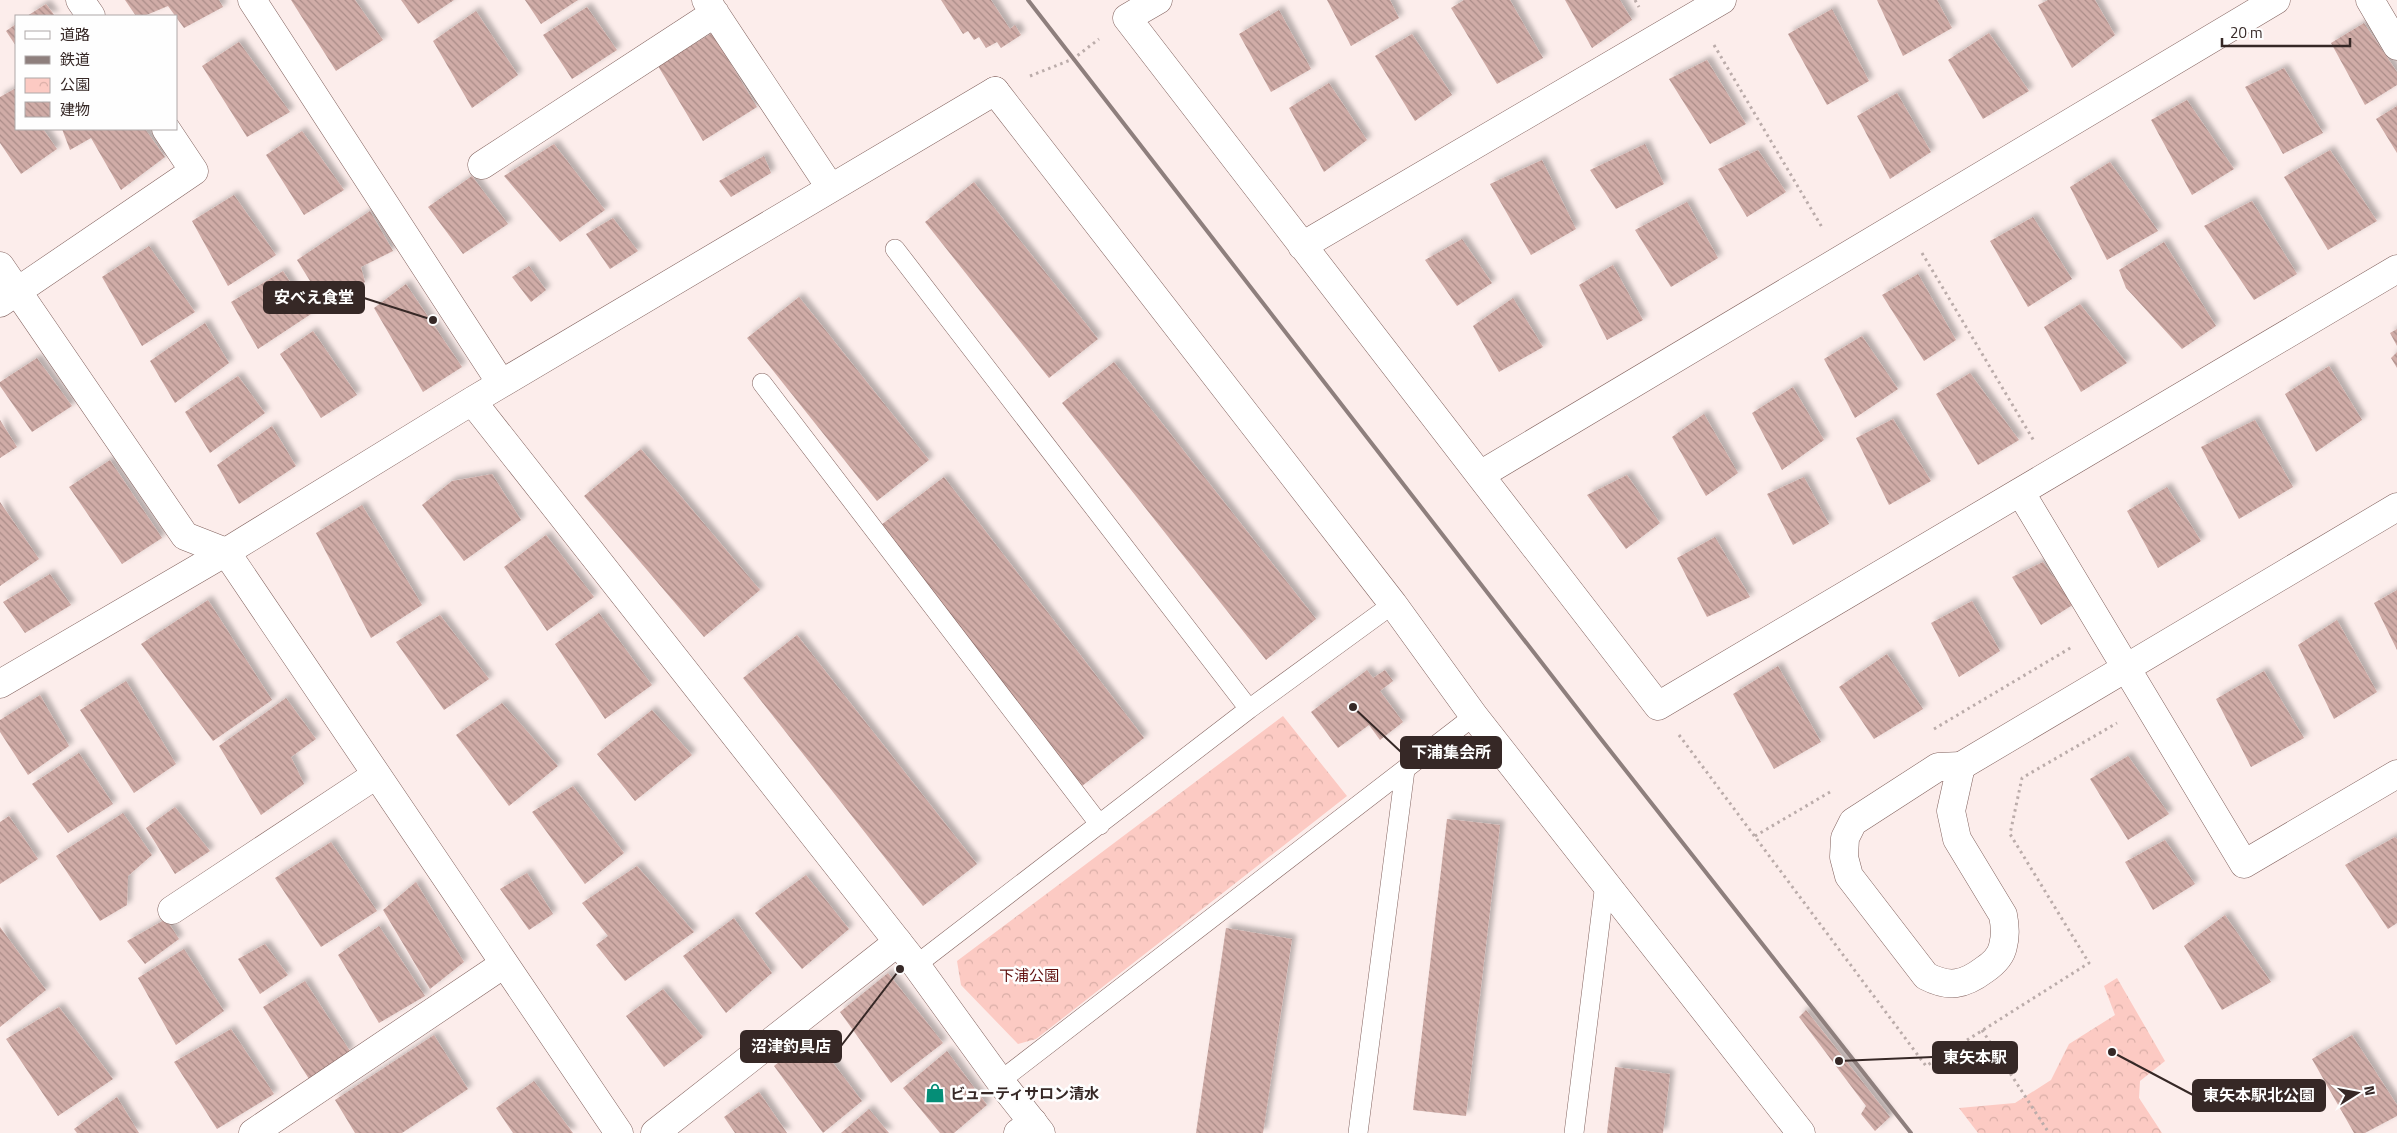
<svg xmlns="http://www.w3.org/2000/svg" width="2397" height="1133" font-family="'Titillium Web','Noto Sans JP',sans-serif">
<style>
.park{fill:url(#park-crowns)}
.building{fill:url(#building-back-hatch);filter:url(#shadow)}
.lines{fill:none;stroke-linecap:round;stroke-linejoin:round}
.lane-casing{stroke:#82625e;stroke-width:20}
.street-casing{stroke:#82625e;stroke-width:29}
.secondary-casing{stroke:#82625e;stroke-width:29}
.path{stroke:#bbacaa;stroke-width:3;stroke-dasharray:2.5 4;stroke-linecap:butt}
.lane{stroke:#fff;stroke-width:19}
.street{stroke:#fff;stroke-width:28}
.secondary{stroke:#fff;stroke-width:28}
.rail{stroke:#8e7f7d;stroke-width:4}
.labels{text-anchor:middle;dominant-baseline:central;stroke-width:5;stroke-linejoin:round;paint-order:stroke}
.park-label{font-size:15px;fill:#600f0d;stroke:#fefefe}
.poi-label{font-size:15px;font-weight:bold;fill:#362826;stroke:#fefefe;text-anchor:start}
.leader{fill:none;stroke:#362826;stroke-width:2}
.callout-dot{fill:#362826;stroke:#fefefe;stroke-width:2}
.callout{fill:#362826;stroke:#362826;stroke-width:2}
.callout-label{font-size:16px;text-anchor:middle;font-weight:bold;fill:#fff}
</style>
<defs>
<pattern id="park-crowns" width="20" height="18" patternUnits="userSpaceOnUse" patternTransform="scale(1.25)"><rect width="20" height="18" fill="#fccac3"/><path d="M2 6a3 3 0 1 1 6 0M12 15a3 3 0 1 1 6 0" fill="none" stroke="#d9aea7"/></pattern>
<pattern id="building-back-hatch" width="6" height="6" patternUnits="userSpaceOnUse" patternTransform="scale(1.25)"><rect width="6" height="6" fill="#d0aca7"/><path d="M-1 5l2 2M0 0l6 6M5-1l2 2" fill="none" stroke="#aa8c88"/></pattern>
<filter id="shadow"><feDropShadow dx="4.5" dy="-4.5" stdDeviation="2.5" flood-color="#0004"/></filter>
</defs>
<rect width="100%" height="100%" fill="#fcedeb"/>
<path class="park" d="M1283,716L1347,796L1036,1039L1018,1044L961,985L957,961Z
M2117,978L2165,1061L2140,1081L2139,1098L2162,1133H1978L1959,1108L2015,1103L2051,1080L2069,1044L2115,1015L2104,986Z"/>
<path class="building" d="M125,0H219L223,7L184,28L168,6L144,16H136Z
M291,0H355L383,40L336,71Z
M401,0H454L418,24Z
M525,0H578L541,24Z
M941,0H991L1010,29L1015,25L1021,35L1001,48L997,42L986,48L979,37L974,40L968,31L963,34Z
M1327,0H1390L1399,18L1351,46Z
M1464,0H1510L1543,58L1497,84L1451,8Z
M1565,0H1620L1632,20L1592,48Z
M1877,0H1937L1952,28L1903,56Z
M2048,0H2095L2115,35L2072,68L2038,5Z
M46,4L55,16H27Z
M587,7L617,50L572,79L543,35Z
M1832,9L1869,81L1827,105L1788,34Z
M1279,10L1311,69L1271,92L1239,34Z
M476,11L518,75L472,108L433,41Z
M2364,23L2397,72V85L2365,105L2331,43Z
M16,24V46L6,31Z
M712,33L757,107L703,141L658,66Z
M1989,33L2029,91L1983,119L1948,60Z
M1412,34L1452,95L1415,121L1375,56Z
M239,42L290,112L247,137L202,66Z
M1707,60L1746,124L1710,144L1669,79Z
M2284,68L2323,133L2283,154L2245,87Z
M1329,83L1367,140L1324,172L1289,108Z
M16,88V129H43L57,149L21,174L0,143V97Z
M1897,93L1931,152L1890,179L1857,116Z
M2187,100L2234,169L2192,195L2151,120Z
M2397,106V153L2376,119Z
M62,129H145L165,157L121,190L91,138L70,150Z
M302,131L344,190L304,215L266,155Z
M554,144L605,210L560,242L504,176Z
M1645,144L1664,184L1616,209L1590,170Z
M1758,150L1786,192L1747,217L1718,169Z
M2330,150L2377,221L2328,250L2284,177Z
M764,156L771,173L731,197L719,181Z
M1542,160L1576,229L1531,255L1490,184Z
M2110,162L2158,231L2107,260L2070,187Z
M472,176L508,224L463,254L428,207Z
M974,182L1098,339L1049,378L925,222Z
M234,195L276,255L228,286L192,221Z
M2252,201L2297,274L2254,300L2204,226Z
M1687,202L1718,258L1671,287L1635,230Z
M370,211L393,251L361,267L365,282L328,310L297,260Z
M2033,217L2072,279L2028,307L1990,241Z
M613,218L638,251L610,269L586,234Z
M1462,239L1492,283L1457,306L1425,260Z
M2164,242L2216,326L2182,349L2126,288L2119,270Z
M149,246L195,312L142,346L102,277Z
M1613,265L1643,320L1607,340L1579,285Z
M529,266L546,290L531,302L512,277Z
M283,271L311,314L258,349L231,302Z
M1918,274L1956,340L1924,361L1882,295Z
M406,284L462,367L423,392L374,308Z
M799,297L929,460L877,501L747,338Z
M1513,298L1543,347L1499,372L1473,326Z
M2080,304L2127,363L2081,392L2044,327Z
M205,323L229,363L175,403L150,361Z
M2397,329V346L2390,333Z
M313,331L357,395L321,418L280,354Z
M1862,336L1898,389L1855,418L1824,359Z
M2397,352V368L2391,358Z
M37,358L72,406L32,432L0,386V382Z
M1114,362L1316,619L1266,660L1062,403Z
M2329,366L2362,420L2316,452L2285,394Z
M1970,373L2019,440L1978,465L1936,394Z
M238,376L265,413L210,453L185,412Z
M1793,387L1824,440L1782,470L1752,413Z
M1704,414L1738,473L1706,496L1672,437Z
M1893,419L1931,481L1889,505L1856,438Z
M0,420L17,447L0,458Z
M2255,420L2293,487L2239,519L2201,447Z
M272,426L296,466L239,504L217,465Z
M641,449L760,590L704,637L584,496Z
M110,460L162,538L122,564L69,487Z
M492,474L521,520L464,561L422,505L452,481Z
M1627,475L1660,523L1626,549L1587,495Z
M944,477L1144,738L1082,786L881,525Z
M1804,477L1829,524L1793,545L1767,494Z
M2167,487L2201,541L2158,568L2127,511Z
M0,502L39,559L0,586Z
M362,505L422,605L371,638L316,533Z
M546,535L594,597L547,631L504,567Z
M1715,537L1750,597L1707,617L1677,558Z
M2043,562L2074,604L2041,625L2012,577Z
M50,574L71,605L25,633L3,602Z
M2397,590V650L2374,603Z
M208,600L272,700L213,741L141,644Z
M1972,601L2000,651L1959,677L1931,623Z
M599,613L652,685L605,719L555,644Z
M440,615L489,679L444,710L396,642Z
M2337,620L2377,692L2334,719L2298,645Z
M797,635L977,864L923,906L743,678Z
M1887,654L1923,709L1874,739L1839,687Z
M1778,666L1821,742L1774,769L1733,694Z
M1367,670L1373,678L1385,670L1393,681L1380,691L1403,722L1380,740L1369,725L1338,748L1311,712Z
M2264,671L2304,738L2251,767L2216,699Z
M126,681L176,764L134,793L80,710Z
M40,695L69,746L28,775L0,732V720Z
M286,698L316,739L291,757L304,784L261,815L219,746Z
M502,703L558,766L509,806L456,735Z
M652,710L692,755L635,801L597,754Z
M79,753L113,804L68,833L32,784Z
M2128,756L2169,814L2128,840L2090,779Z
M573,786L624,853L585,884L532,812Z
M175,807L210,851L175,874L146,828Z
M123,813L152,855L128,876L127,905L100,921L56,856Z
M9,816L38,859L0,884V822Z
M1447,819L1500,825L1466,1116L1413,1110Z
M2395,837L2397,839V923L2388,929L2345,865Z
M2165,840L2195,884L2153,910L2125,862Z
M331,842L377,911L321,947L275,878Z
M637,866L694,932L625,981L596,945L608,936L582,903Z
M527,873L553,914L529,930L500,889Z
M806,875L849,929L802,969L755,913Z
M416,882L464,962L430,989L383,910Z
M2225,915L2271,982L2222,1010L2184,946Z
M734,918L772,973L726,1013L683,956Z
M166,919L179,939L145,964L127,941Z
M379,926L425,996L379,1023L338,955Z
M0,927L46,990L0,1027Z
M1226,928L1292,939L1263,1133H1196Z
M265,944L288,975L260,994L238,959Z
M184,949L224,1011L176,1045L138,978Z
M888,973L943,1043L891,1083L840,1012Z
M305,981L350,1051L311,1082L263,1007Z
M663,989L703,1037L664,1067L626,1016Z
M59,1007L113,1079L58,1116L6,1039Z
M1806,1010L1890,1117L1875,1131L1861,1114L1866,1106L1799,1017Z
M231,1029L274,1094L217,1129L174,1062Z
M434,1035L468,1089L402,1133H355L335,1100Z
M812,1035L862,1101L823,1133L774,1066Z
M2352,1035L2397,1105V1116L2365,1133H2354L2312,1059Z
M947,1051L987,1105L954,1133H940L903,1088Z
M1615,1067L1670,1074L1663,1133H1607Z
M534,1081L573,1133H513L496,1108Z
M759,1092L787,1133H735L724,1117Z
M117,1097L139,1133H77L74,1129Z
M869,1109L889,1133H841Z"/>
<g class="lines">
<defs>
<path id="lane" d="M895,249L1249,709
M762,383L1100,825
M916,965L1249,709L1393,604
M1000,1081L1474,716
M1358,1133L1405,770
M1574,1133L1605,883"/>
<path id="street" d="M80,0L91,16
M252,0L501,383
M706,0L830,187
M1158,0L1127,18L1658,706L2397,269
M2370,0L2397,46
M995,91L1393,604L1474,716L1801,1133
M482,165L715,13
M1302,246L1722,0
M0,266L185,536L226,552
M0,303L194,171L166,129
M1480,475L2276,0
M2021,493L2244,864L2397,774
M1961,766L1951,811L1957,839L2003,915C2005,925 2006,935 2003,946C2001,957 1993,964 1984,970C1964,985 1949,988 1926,976L1849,876L1844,857L1845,838L1853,822L1938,767Z
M172,910L376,775
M253,1133L504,964
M655,1133L898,942
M1018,1133L1033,1122"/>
<path id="secondary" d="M472,401L916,965L1000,1081L1041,1133
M226,552L619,1133
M0,684L226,552L472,401L995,91
M1961,766L2397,507"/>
</defs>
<use href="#lane" class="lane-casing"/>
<use href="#street" class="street-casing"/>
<use href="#secondary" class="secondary-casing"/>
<path class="path" d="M1635,0L1639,7
M1714,45L1823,229
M1030,76L1073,59L1099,39
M1922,253L2034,441
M1934,729L2072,647
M1679,735L1926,1066L2089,963L2010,834L2022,778L2117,723
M1755,836L1830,792
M1982,1030L2049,1133"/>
<use href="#lane" class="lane"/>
<use href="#street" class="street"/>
<use href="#secondary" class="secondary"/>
<path class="rail" d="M1028,0L1597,734L1911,1133"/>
</g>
<defs>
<symbol id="shop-bare" viewBox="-9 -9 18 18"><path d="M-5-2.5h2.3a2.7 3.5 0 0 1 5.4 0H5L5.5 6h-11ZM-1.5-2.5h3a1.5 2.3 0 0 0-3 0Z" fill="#058e77" stroke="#fefefe" stroke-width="2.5" paint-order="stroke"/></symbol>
</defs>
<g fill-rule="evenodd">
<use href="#shop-bare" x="921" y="1079" width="28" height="28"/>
</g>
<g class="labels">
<g class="park-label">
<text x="1029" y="975">下浦公園</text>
</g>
<g class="poi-label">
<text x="950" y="1093">ビューティサロン清水</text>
</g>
</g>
<path class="leader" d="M433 320L364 298M1353 707L1401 752M900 969L841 1046M1839 1061L1933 1057M2112 1052L2193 1095"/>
<g class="callout-dot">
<circle cx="433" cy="320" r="5"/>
<circle cx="1353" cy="707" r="5"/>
<circle cx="900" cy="969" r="5"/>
<circle cx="1839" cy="1061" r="5"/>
<circle cx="2112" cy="1052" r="5"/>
</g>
<g class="callout">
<rect x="264" y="282" width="100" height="31" rx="5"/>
<rect x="1401" y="737" width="100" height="31" rx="5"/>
<rect x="741" y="1031" width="100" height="31" rx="5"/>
<rect x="1933" y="1042" width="84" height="31" rx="5"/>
<rect x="2193" y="1080" width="132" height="31" rx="5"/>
</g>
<g class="callout-label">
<text x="314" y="303">安べえ食堂</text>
<text x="1451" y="758">下浦集会所</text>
<text x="791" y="1052">沼津釣具店</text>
<text x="1975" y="1063">東矢本駅</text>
<text x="2259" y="1101">東矢本駅北公園</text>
</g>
<rect x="15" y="15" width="162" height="115" fill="#fefefe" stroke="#aea8a8"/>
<rect x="25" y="31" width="25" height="8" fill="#ffffff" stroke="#aea8a8"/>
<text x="60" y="40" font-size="15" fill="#362826">道路</text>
<rect x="25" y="56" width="25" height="8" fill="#8e7f7d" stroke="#aea8a8"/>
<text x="60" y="65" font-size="15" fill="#362826">鉄道</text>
<rect x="25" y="78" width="25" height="15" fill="url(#park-crowns)" stroke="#aea8a8"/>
<text x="60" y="90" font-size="15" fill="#362826">公園</text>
<rect x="25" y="102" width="25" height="15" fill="url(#building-back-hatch)" stroke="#aea8a8"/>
<text x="60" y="115" font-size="15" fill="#362826">建物</text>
<g transform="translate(2357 1093) rotate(79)" stroke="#fefefe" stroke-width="4" paint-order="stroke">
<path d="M0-4L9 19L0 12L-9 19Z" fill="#362826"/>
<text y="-8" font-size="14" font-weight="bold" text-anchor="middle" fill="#362826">N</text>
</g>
<path d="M2222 38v8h128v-8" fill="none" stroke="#362826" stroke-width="2.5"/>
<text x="2230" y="38" font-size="15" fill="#362826" stroke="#fefefe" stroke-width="4" paint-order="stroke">20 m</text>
</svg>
